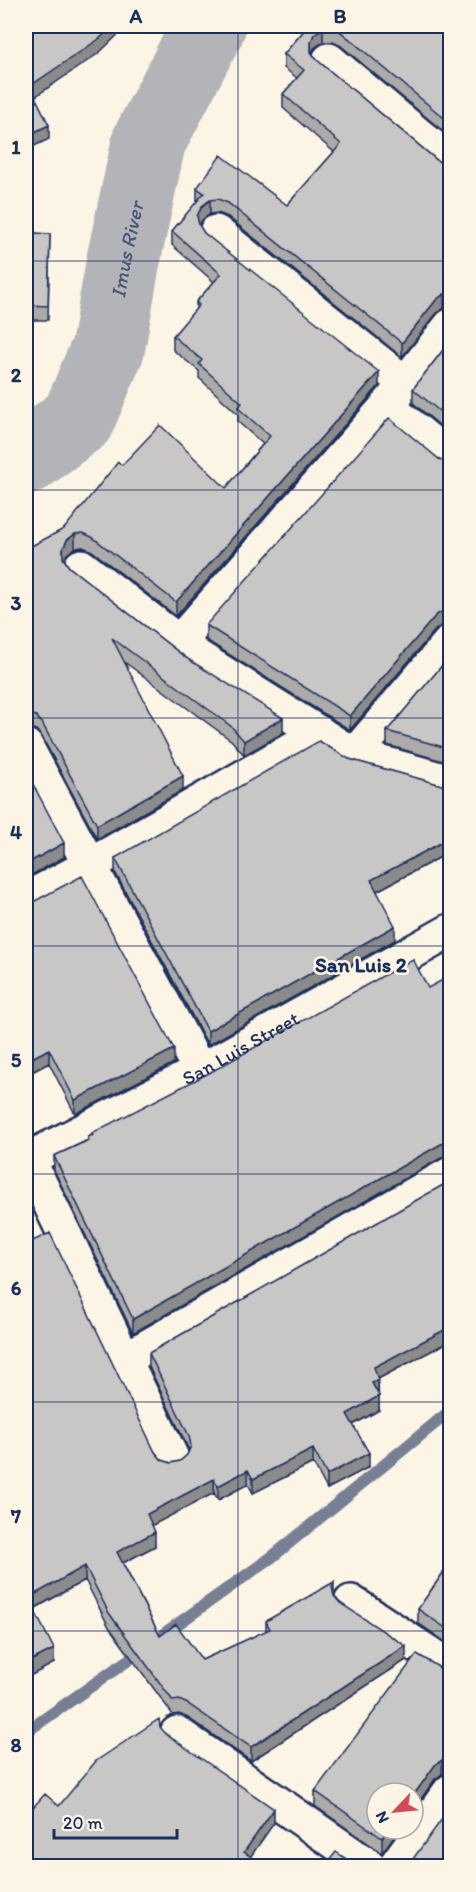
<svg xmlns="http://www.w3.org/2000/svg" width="476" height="1892" font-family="Itim,sans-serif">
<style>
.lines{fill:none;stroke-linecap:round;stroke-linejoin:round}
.stream{stroke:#767f94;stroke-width:12}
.river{stroke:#b2b4b8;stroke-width:74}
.street-casing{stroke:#1b2f5e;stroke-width:38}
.street{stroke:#fcf5e5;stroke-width:33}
.wall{fill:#acabaa;stroke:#1b2f5e;stroke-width:1.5}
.shaded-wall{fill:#8c8b8b;stroke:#1b2f5e;stroke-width:1.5}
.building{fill:#c8c7c6;stroke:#1b2f5e;stroke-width:1.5}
.grid{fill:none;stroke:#1b2f5e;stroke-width:1.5;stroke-opacity:0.55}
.labels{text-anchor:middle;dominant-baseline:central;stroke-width:5;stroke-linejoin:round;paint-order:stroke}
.street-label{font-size:20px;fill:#1b2f5e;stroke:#fcf5e5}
.water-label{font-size:21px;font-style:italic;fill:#485779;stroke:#fcf5e5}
.neighbourhood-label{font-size:21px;font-weight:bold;fill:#1b2f5e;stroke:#fcf5e5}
.neatline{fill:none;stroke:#1b2f5e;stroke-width:2}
.grid-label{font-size:20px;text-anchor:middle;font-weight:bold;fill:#1b2f5e}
</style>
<rect width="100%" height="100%" fill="#fcf5e5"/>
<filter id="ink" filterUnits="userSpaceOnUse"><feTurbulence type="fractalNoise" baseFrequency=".0167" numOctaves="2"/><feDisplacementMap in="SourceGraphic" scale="12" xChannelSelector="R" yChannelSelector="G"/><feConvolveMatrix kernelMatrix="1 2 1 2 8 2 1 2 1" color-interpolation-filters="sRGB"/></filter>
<g filter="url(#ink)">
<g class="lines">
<path class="stream" d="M165,1633L272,1557L450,1411
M26,1732L144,1649"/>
<path class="river" id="s1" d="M26,458L78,419L108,348L123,262L149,141L209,26"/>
<defs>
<g id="street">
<path d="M329,60L450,161"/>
<path d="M216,232L405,383"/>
<path d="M387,406L450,458"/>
<path d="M81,566L198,657L354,755L450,782"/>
<path d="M179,642L387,406L450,326"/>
<path d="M26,746L200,1071"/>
<path d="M354,755L450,642"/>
<path d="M26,899L90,865L320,733"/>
<path d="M26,1154L172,1458"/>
<path id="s2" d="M26,1160L200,1071L450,931"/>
<path d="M125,1359L450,1174"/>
<path d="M351,1602L450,1667"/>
<path d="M177,1733L369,1866"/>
<path d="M395,1866L450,1791"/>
</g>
</defs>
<use href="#street" class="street-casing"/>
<use href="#street" class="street"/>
</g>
<path class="wall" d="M308,26H450V137L341,46L333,42H323L314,48L312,53L317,60L438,161L446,165H450V308H444L436,314L402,357L228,217L218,213L210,214L202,220L199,226L204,233L379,386L176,616L92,551L83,547L75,548L67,554L64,559L69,567L283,733L244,755L232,741L123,661L183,790L97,839L42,737L36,730L27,727L26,549L64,529L122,465L226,488L263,444L238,422V414L199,378V371L173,350V336L196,310V302L214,282L172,245V231L197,202V188L287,205L334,152L283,108V94L297,78L284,68V54Z
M26,185L32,233L50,234L48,320H26Z
M450,341V434L413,403V389Z
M439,459L446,462H450V624L443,625L436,629L350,730L206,640V625Z
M450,656V763L387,745V731Z
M349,759L445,786L450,852L377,891L395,940L208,1045L115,872V858Z
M26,903L174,1063L75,1114L49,1063L26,1075Z
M428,988L441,1158L133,1333L54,1170V1156L88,1140V1137L92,1135V1133Z
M450,1181V1341L378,1379L379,1410L353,1425L369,1467L327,1489L313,1463L253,1493L248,1484L218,1500L214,1493L152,1525L155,1546L123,1563L160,1636L202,1660L266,1631V1621L334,1582V1596L340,1603L406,1660L251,1761L188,1718L179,1714L173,1715L109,1627L85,1580L34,1609L54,1663L26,1678V1244L155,1452L162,1460L171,1463L180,1461L187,1455L189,1450L149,1367V1353Z
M450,1563V1645L418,1623V1609Z
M440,1668L448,1671H450V1773L442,1774L435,1779L382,1853L315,1806V1791Z"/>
<path class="shaded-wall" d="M113,26H127L99,53L30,100V86Z
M323,28V42L314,48L311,56V42L314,34Z
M49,125V139L26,150V136Z
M210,200V214L202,220L197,230V216L202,206Z
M444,294V308L436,314L402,357V343L436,300Z
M379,372V386L176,616V602Z
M75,534V548L67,554L63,563V549L67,540Z
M443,611V625L436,629L350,730V716L436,615Z
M27,713V727L26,728V714Z
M283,718V733L244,755V741Z
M183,776V790L97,839V825Z
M450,838V852L371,894V880Z
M64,843V857L26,878V864Z
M395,926V940L208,1045V1031Z
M49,1049V1063L26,1075V1061Z
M174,1049V1063L75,1114V1100Z
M450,1141V1155L441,1158L133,1333V1319L441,1144Z
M450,1327V1341L374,1381V1367Z
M378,1380V1394L372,1383Z
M379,1396V1410L347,1428V1414Z
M313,1449V1463L253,1493V1479Z
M369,1453V1467L327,1489V1475Z
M248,1470V1484L218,1500V1486Z
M214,1479V1493L147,1528V1514Z
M155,1532V1546L117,1566V1552Z
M85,1566V1580L28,1612V1598Z
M406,1646V1660L251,1761V1747Z
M54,1649V1663L26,1678V1663Z
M442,1760V1774L435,1779L413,1810V1796L435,1765Z
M274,1809V1823L244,1866V1852Z
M388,1829H399L382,1853V1838Z"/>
<path class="building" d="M26,26H113L99,39L30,86L49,125L26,136Z
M308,26H450V123L341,32L333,28H323L314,34L311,42V52L317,60L438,161L446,165H450V294H444L436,300L402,343L228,203L218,199L210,200L202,206L197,216L199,225L204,233L379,372L176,602L92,537L83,533L75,534L67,540L63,549V558L69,567L186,658L283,718L244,741L232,727L112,638L183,776L97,825L42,723L36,716L27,713L26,714V549L64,529L118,462L122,465L160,425L226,488L270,436L238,408L242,403L199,364L202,360L173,336L199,305L196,302L221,274L172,231L204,193L197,188L221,155L287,205L341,144L283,94L304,70L284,54Z
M26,185L32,186L31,233L50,234L48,306L26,305Z
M450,341V420L413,389Z
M389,418L439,459L446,462H450V610L443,611L436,615L350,716L206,625Z
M450,656V749L387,731Z
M319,741L349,759L445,786H450V838L371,880L395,926L208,1031L115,858Z
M26,771L64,843L26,864Z
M82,876L174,1049L75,1100L49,1049L26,1061V903L35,901Z
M413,959L428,988L450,976V1141L441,1144L133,1319L54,1156L89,1140L88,1137L93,1135L92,1133L209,1073Z
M450,1181V1327L374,1367L378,1380L372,1383L379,1396L347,1414L369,1453L327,1475L313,1449L253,1479L248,1470L218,1486L214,1479L147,1514L155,1532L117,1552L160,1636L176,1624L202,1660L270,1629L266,1621L334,1582L332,1587L334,1596L340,1603L406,1646L251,1747L188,1704L179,1700L173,1701L109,1613L85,1566L28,1598L54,1649L26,1663V1244L50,1233L155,1452L162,1460L171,1463L180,1461L187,1455L191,1446L189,1436L149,1353Z
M450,1563V1631L418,1609Z
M417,1654L440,1668L448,1671H450V1758L442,1760L435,1765L413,1796V1793H377V1829H388L382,1838L315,1791Z
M159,1719L160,1727L166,1734L274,1809L244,1852L264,1866H26V1815L45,1794L59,1806L96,1761Z
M450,1808V1866H406L410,1863Z
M336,1852L357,1866H325Z"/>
</g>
<path class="grid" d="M238,26V1866M26,261H450M26,490H450M26,718H450M26,946H450M26,1174H450M26,1402H450M26,1631H450"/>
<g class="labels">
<g class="street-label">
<text stroke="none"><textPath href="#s2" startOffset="242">San Luis Street</textPath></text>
</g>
<g class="water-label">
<text stroke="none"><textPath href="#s1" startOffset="242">Imus River</textPath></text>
</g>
<g class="neighbourhood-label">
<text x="361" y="964">San Luis 2</text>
</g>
</g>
<rect width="476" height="1892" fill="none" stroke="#fcf5e5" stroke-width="66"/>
<g transform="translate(395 1811) rotate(244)"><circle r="28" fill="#fcf5e5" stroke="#a2a6af" stroke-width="1.5"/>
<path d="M0-4.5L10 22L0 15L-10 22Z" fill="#d1495b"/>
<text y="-9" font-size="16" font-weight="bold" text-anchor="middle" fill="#1b2f5e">N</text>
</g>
<path d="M54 1829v9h123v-9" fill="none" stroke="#1b2f5e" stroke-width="3"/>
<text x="63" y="1829" font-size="18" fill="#1b2f5e" stroke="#fcf5e5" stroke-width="4.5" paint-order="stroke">20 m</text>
<rect x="33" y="33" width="410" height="1826" class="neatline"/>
<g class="grid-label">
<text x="136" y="23">A</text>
<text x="340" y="23">B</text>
<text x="16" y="154">1</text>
<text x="16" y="382">2</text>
<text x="16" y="610">3</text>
<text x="16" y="839">4</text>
<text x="16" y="1067">5</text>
<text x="16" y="1295">6</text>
<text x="16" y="1523">7</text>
<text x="16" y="1752">8</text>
</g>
</svg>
